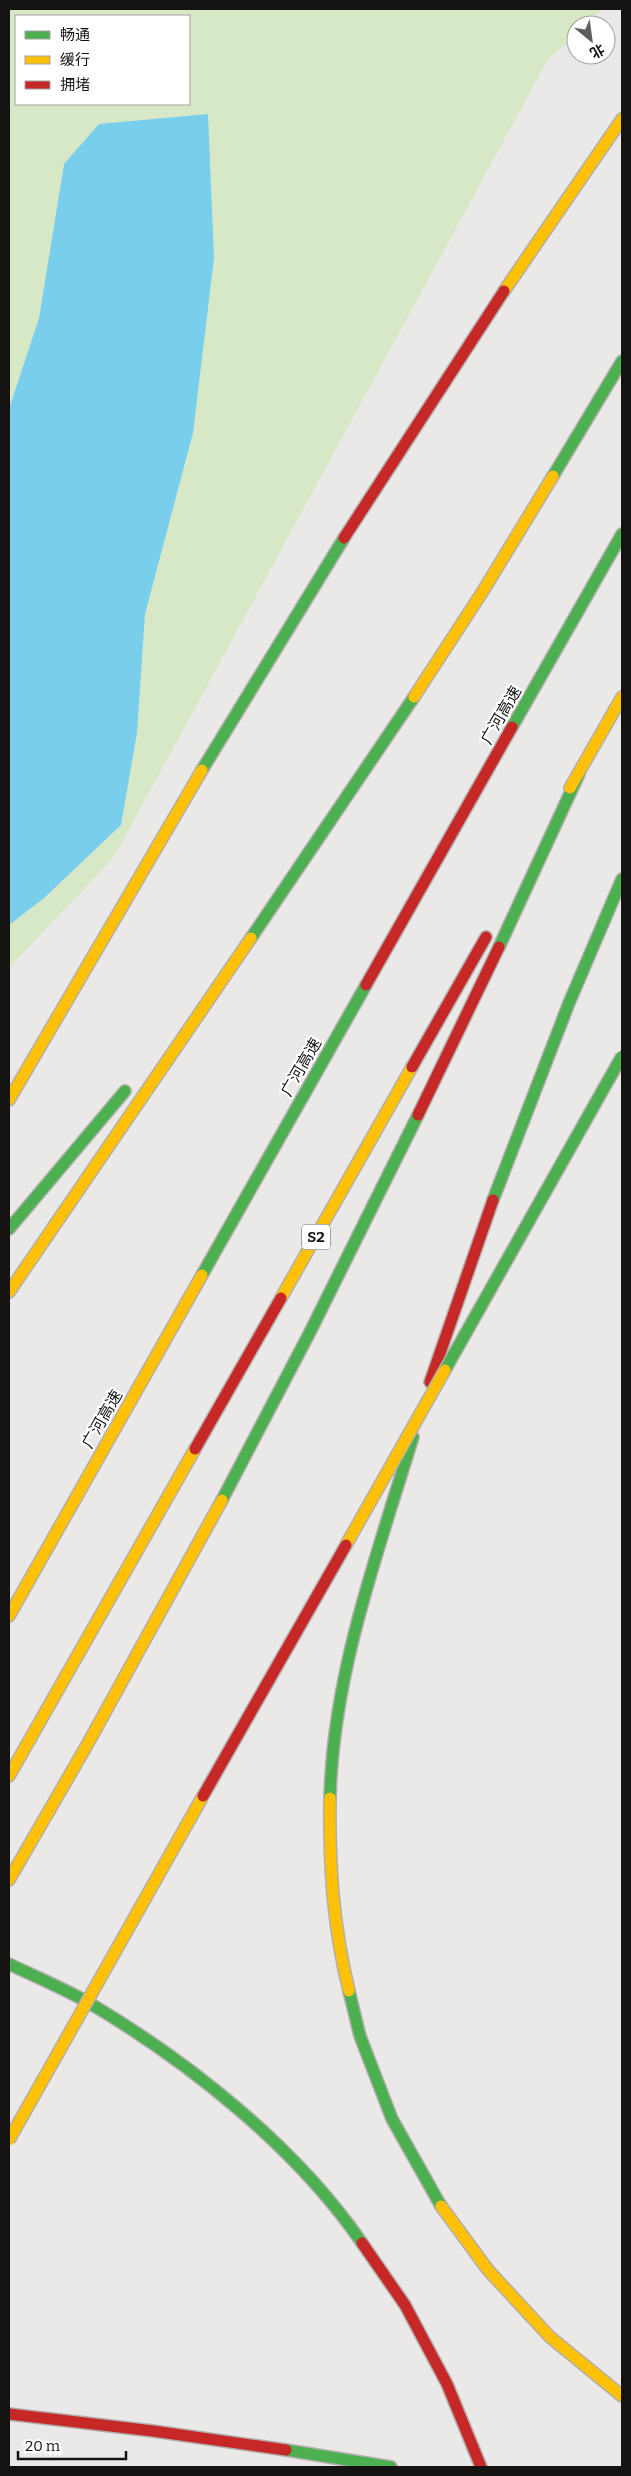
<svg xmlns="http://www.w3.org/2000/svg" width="631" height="2476" font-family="Bitter,'Noto Sans SC',serif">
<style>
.green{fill:#d7e8c7;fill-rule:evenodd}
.water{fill:#79ceeb}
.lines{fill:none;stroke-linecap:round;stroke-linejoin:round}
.fast-casing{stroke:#b2b0ae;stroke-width:14}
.slow-casing{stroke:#b2b0ae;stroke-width:14}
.jam-casing{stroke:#b2b0ae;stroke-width:14}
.fast{stroke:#4caf50;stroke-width:11}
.slow{stroke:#ffc107;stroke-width:11}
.jam{stroke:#c62828;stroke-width:11}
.fast-bridge-casing{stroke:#b2b0ae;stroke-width:14;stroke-linecap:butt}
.slow-bridge-casing{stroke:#b2b0ae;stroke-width:14;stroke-linecap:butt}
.jam-bridge-casing{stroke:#b2b0ae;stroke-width:14;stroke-linecap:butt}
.fast-bridge{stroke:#4caf50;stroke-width:11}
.slow-bridge{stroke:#ffc107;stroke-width:11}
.jam-bridge{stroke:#c62828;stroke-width:11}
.labels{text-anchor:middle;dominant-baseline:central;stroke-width:4.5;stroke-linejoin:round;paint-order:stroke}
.shield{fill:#fff;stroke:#5b5a59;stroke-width:1}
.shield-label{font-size:15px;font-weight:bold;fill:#151312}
.street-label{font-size:16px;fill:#151312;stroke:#fff}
</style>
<rect width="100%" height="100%" fill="#ebe9e7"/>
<path class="green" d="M9,9H603L586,25H576V34L547,61L114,857L9,968V925L43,899L121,825L137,733L145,614L193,433L64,163L39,318L9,409ZM16,16H189V104H16Z"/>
<path class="water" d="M208,114L214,258L193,433L145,614L137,733L121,825L43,899L9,925V409L39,318L64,164L99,124Z"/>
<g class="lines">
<defs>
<path id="fast" d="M553,476L622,361
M512,727L622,534
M202,770L344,538
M251,938L414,697
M499,947L579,774
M493,1200L569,1003L622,879
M9,1229L125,1091
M202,1275L366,985
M222,1500L309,1334L418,1115
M330,1798C333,1674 377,1555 413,1437
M9,1964C36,1977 65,1989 91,2004C190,2063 296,2147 362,2243
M349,1991L360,2036L392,2119L441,2206
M286,2450L391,2467"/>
<path id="slow" d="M504,291L622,119
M414,697L483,591L553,476
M570,788L622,697
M9,1100L202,770
M9,1292L251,938
M281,1298L412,1067
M9,1616L202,1275
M9,1776L195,1449
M330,1798C329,1865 333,1926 349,1991
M9,1880L87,1745L222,1500
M441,2206L488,2270L550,2337L622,2396"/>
<path id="jam" d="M344,538L504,291
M366,985L512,727
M412,1067L486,937
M418,1115L499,947
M430,1382L493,1200
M195,1449L281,1298
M362,2243L405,2305L447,2384L481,2467
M9,2414L153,2431L286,2450"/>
</defs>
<use href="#fast" class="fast-casing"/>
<use href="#slow" class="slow-casing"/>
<use href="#jam" class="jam-casing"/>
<use href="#fast" class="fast"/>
<use href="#slow" class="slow"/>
<use href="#jam" class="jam"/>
<defs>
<path id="fast-bridge" d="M445,1370L622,1056"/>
<path id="slow-bridge" d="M346,1545L445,1370
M9,2140L203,1796"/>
<path id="jam-bridge" d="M203,1796L346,1545"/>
</defs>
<use href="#fast-bridge" class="fast-bridge-casing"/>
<use href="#slow-bridge" class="slow-bridge-casing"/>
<use href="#jam-bridge" class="jam-bridge-casing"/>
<use href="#fast-bridge" class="fast-bridge"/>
<use href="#slow-bridge" class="slow-bridge"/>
<use href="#jam-bridge" class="jam-bridge"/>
</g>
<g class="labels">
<rect class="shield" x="302" y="1224.5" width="28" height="25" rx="4"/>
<g class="shield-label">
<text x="316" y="1237">S2</text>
</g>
<g class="street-label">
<text transform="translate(501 715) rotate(-60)">广河高速</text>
<text transform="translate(301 1067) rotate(-60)">广河高速</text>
<text transform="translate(102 1419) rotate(-60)">广河高速</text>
</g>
</g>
<rect width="631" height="2476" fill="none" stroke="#151312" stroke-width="20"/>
<rect x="15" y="15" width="175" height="90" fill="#ffffff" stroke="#a1a1a0"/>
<rect x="25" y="31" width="25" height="8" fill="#4caf50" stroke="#a1a1a0"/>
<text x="60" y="40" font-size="15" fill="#151312">畅通</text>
<rect x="25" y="56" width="25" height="8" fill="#ffc107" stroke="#a1a1a0"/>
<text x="60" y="65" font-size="15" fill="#151312">缓行</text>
<rect x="25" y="81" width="25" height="8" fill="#c62828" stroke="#a1a1a0"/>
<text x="60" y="90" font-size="15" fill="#151312">拥堵</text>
<g transform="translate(591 40) rotate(151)"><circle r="24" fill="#ffffff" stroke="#a1a1a0"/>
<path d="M0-4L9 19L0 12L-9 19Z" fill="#605e5d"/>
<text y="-8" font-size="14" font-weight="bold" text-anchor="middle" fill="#151312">北</text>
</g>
<path d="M18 2451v8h108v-8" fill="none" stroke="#151312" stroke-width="2.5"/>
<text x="25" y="2451" font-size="15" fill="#151312" stroke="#ffffff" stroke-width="4" paint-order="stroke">20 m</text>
</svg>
